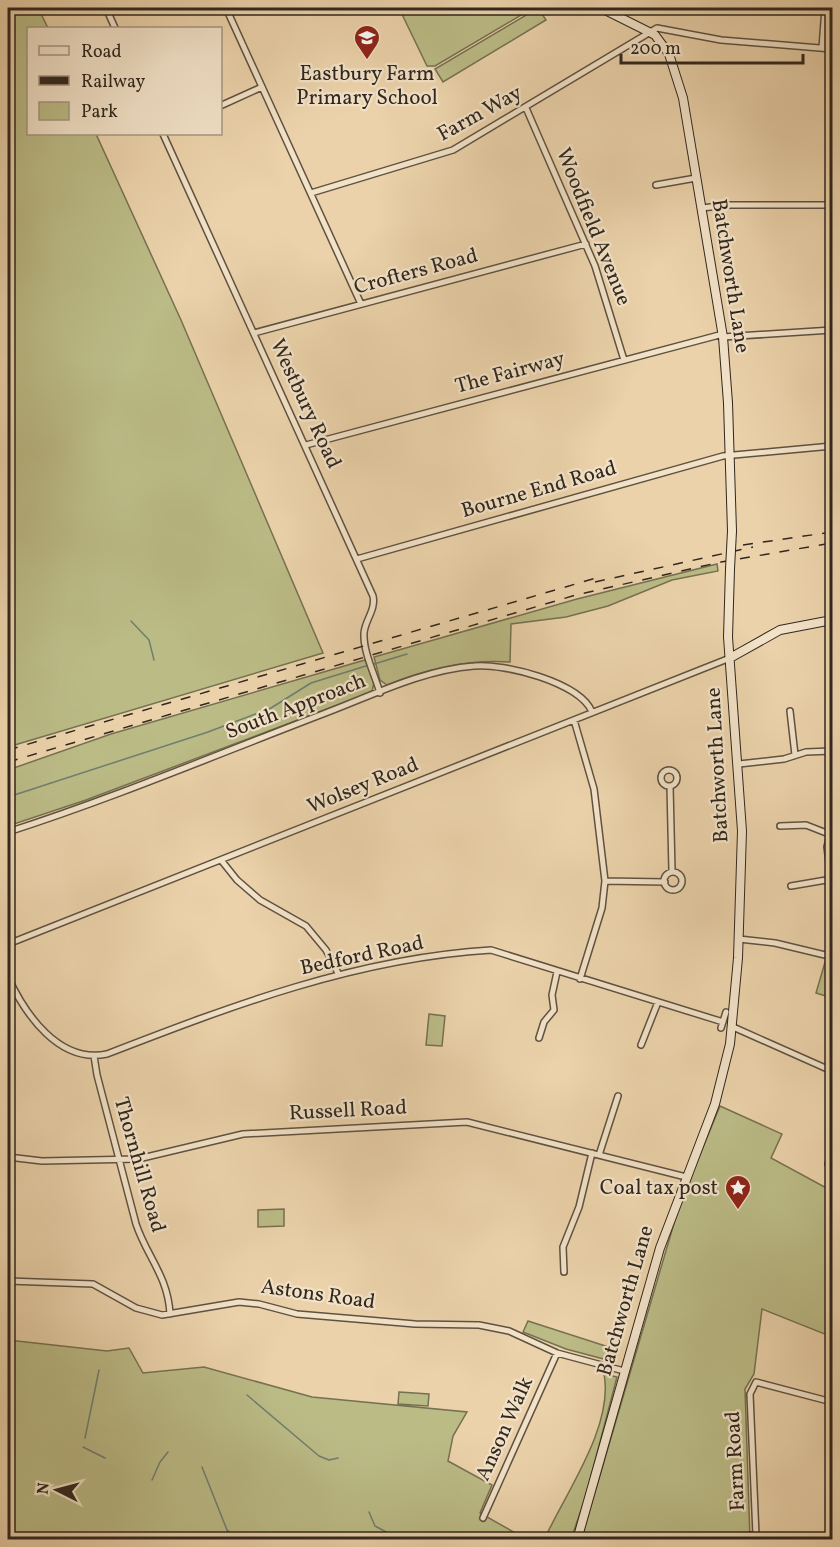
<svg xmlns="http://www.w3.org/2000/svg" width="840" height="1547" font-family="Vollkorn,serif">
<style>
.green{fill:#bbbb86;stroke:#767152;stroke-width:1.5}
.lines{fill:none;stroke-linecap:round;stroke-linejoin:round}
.stream{stroke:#6e7e70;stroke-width:1.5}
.street-casing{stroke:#5f5241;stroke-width:8}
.secondary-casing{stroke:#30271e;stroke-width:10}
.street{stroke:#f2e2c8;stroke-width:5}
.secondary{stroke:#f2e2c8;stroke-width:8}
.rail{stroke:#30271e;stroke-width:1.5;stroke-dasharray:10 10;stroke-linecap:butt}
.secondary-bridge-casing{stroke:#30271e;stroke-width:10;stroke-linecap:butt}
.secondary-bridge{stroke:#f2e2c8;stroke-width:8}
.labels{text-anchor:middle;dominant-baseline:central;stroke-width:4.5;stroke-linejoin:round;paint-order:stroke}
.poi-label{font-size:21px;fill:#30271e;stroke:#f2e2c8}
.street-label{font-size:21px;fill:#30271e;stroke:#f2e2c8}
</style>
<rect width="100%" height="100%" fill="#ebd2aa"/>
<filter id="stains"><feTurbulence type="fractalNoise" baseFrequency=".00333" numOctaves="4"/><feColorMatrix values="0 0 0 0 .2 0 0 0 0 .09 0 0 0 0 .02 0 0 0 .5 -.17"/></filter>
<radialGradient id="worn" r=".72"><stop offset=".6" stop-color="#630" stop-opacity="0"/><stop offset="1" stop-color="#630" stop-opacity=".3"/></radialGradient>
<path class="green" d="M8,8H38L48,28H28V134H96L181,320L323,653L8,747Z
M399,8H533L435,66H427Z
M538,8L546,20L443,82L435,69Z
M717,564L718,571L672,580L608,606L566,617L511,624L510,662C466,659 426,669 387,685L380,680L374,657L577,599Z
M365,660L374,682L372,692L86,800L8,826V770L111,734Z
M828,952L832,953V998L816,993Z
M429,1014L445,1016L442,1046L426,1045Z
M720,1106L782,1134L771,1158L832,1191V1337L762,1309L754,1374L745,1389L750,1539L581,1540L680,1203Z
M284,1209V1226L258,1227V1210Z
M528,1321L618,1350L615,1362L566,1349L523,1332Z
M8,1340L107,1351L129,1348L143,1373L204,1367L312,1397L467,1412L453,1436L448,1461L492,1485L480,1513L526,1539L8,1540Z
M604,1374L617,1377L585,1499L571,1539L544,1540C566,1492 614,1426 604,1374Z
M399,1392L429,1394L428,1406L398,1404Z"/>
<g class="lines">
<path class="stream" d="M131,621L149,640L154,660
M374,664L407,654
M8,797L208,732L271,708L311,683L369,665
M247,1395L319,1456L329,1460L338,1458
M85,1438L99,1370
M83,1447L105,1458
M202,1467L227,1530L239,1538
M152,1480L160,1462L168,1452
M369,1512L375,1526L401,1540
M227,1531L232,1540
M135,1539V1540"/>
<defs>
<path id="street" d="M106,8L115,28
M226,8L361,304
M822,48L825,8
M220,106L262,87
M526,108L595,266L624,360
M163,134L373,596C376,610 365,620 364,633C363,652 375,675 380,693
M656,185L696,178
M311,193L453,150L657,28L721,40L832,49
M701,208L730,205H832
M254,333L586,244
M723,337L832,330
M306,445L723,334
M357,559L723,456L832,446
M790,711L795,755
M574,720L594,789L605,881L602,908L580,979
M739,764L784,759L806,752L832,751
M661 778a8 8 0 1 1 16 0a8 8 0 1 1-16 0Z
M670,786L672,871
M780,826L806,825L829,834
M8,832C114,798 218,754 323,714C371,696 422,670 474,666C503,663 580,682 592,712
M221,860L237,880L260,900L306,926L326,950L338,973
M664 881a9 9 0 1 1 18 0a9 9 0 1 1-18 0Z
M831,879L827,847L832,826
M605,881L665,882
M791,886L832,879
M739,939L775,943L825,955
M8,944L730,658
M8,977C25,1014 59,1064 107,1054C231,1006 357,958 491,950L723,1022
M733,1027L832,1071
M721,1028L726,1012
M539,1038L544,1022L554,1010L552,995L557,972
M641,1045L658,1002
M94,1056L97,1075L136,1224C147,1257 168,1276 170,1314
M832,1150L828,1164L832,1168
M599,1155L618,1096
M8,1157L42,1161L138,1159L243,1134L467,1122L686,1177
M564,1272L563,1247L579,1207L592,1153
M8,1281L93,1284L136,1308L162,1315L239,1302L259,1304L297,1314L415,1324L479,1325L509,1331L557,1353L624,1371
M483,1518L557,1353
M750,1535H756L750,1394L756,1382L832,1402"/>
<path id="secondary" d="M601,8L655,35L669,54L683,98L723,337L728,403L732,531
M730,658L780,630L832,620
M577,1540L660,1248L715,1104L730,1044L738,958L742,831L728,637L730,569"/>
</defs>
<use href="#street" class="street-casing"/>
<use href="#secondary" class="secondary-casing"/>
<use href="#street" class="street"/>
<use href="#secondary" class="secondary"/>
<path class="rail" d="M743,545L832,532
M595,582L753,547
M8,750L603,576
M8,762L576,595L721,562L832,543"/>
<defs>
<path id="secondary-bridge" d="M730,569L732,531"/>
</defs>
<use href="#secondary-bridge" class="secondary-bridge-casing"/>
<use href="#secondary-bridge" class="secondary-bridge"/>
</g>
<defs>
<symbol id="school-pin" viewBox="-11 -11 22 30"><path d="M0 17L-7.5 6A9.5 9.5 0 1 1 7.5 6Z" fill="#8f2418" stroke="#f2e2c8"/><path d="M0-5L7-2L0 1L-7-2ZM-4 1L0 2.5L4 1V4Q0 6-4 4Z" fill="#fff"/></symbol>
<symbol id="sight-pin" viewBox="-11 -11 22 30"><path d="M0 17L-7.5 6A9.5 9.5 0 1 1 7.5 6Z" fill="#8f2418" stroke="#f2e2c8"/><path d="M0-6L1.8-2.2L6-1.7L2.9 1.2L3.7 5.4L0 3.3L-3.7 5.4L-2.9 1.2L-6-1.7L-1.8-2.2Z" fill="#fff"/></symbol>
</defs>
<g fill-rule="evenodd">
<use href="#school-pin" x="352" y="23" width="30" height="40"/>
<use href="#sight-pin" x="723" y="1173" width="30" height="40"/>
</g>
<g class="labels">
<g class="poi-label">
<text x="367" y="74">Eastbury Farm<tspan x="367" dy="24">Primary School</tspan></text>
<text x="718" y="1188" text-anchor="end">Coal tax post</text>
</g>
<g class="street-label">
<text transform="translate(480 114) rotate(-29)">Farm Way</text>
<text transform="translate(593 227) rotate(68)">Woodfield Avenue</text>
<text transform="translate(416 272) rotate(-15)">Crofters Road</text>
<text transform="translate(730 276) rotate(81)">Batchworth Lane</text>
<text transform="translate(510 373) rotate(-15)">The Fairway</text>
<text transform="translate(305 404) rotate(65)">Westbury Road</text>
<text transform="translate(539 490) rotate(-16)">Bourne End Road</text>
<text transform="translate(296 707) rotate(-21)">South Approach</text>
<text transform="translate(718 765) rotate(-93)">Batchworth Lane</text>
<text transform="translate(363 786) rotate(-22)">Wolsey Road</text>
<text transform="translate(362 956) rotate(-12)">Bedford Road</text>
<text transform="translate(348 1111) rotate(-3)">Russell Road</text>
<text transform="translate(139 1165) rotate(74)">Thornhill Road</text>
<text transform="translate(318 1295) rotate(8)">Astons Road</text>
<text transform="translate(626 1301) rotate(-74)">Batchworth Lane</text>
<text transform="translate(505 1429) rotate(-66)">Anson Walk</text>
<text transform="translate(736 1461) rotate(-93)">Farm Road</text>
</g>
</g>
<rect width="840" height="1547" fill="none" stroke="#ebd2aa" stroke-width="30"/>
<rect x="9" y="9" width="822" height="1529" fill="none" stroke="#30271e" stroke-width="3"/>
<rect x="15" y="15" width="810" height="1517" fill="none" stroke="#30271e" stroke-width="1.5"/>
<rect x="27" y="27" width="195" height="108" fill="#f2e2c8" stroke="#a49784" stroke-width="1.5"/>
<rect x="39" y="46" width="30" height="9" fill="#f2e2c8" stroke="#a49784" stroke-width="1.5"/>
<text x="81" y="57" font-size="18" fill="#30271e">Road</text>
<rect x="39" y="76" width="30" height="9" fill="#30271e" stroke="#a49784" stroke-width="1.5"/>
<text x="81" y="87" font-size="18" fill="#30271e">Railway</text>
<rect x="39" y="102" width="30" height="18" fill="#bbbb86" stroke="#a49784" stroke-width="1.5"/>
<text x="81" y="117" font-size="18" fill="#30271e">Park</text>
<g transform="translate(57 1490) rotate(276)" stroke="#f2e2c8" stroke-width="4.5" paint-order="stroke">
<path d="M0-4.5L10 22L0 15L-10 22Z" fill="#30271e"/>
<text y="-9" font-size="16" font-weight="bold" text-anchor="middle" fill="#30271e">N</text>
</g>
<path d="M621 54v9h182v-9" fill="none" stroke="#30271e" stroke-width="3"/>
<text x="630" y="54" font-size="18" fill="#30271e" stroke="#f2e2c8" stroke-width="4.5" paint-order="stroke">200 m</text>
<rect width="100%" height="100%" filter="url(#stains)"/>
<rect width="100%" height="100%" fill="url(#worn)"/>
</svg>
